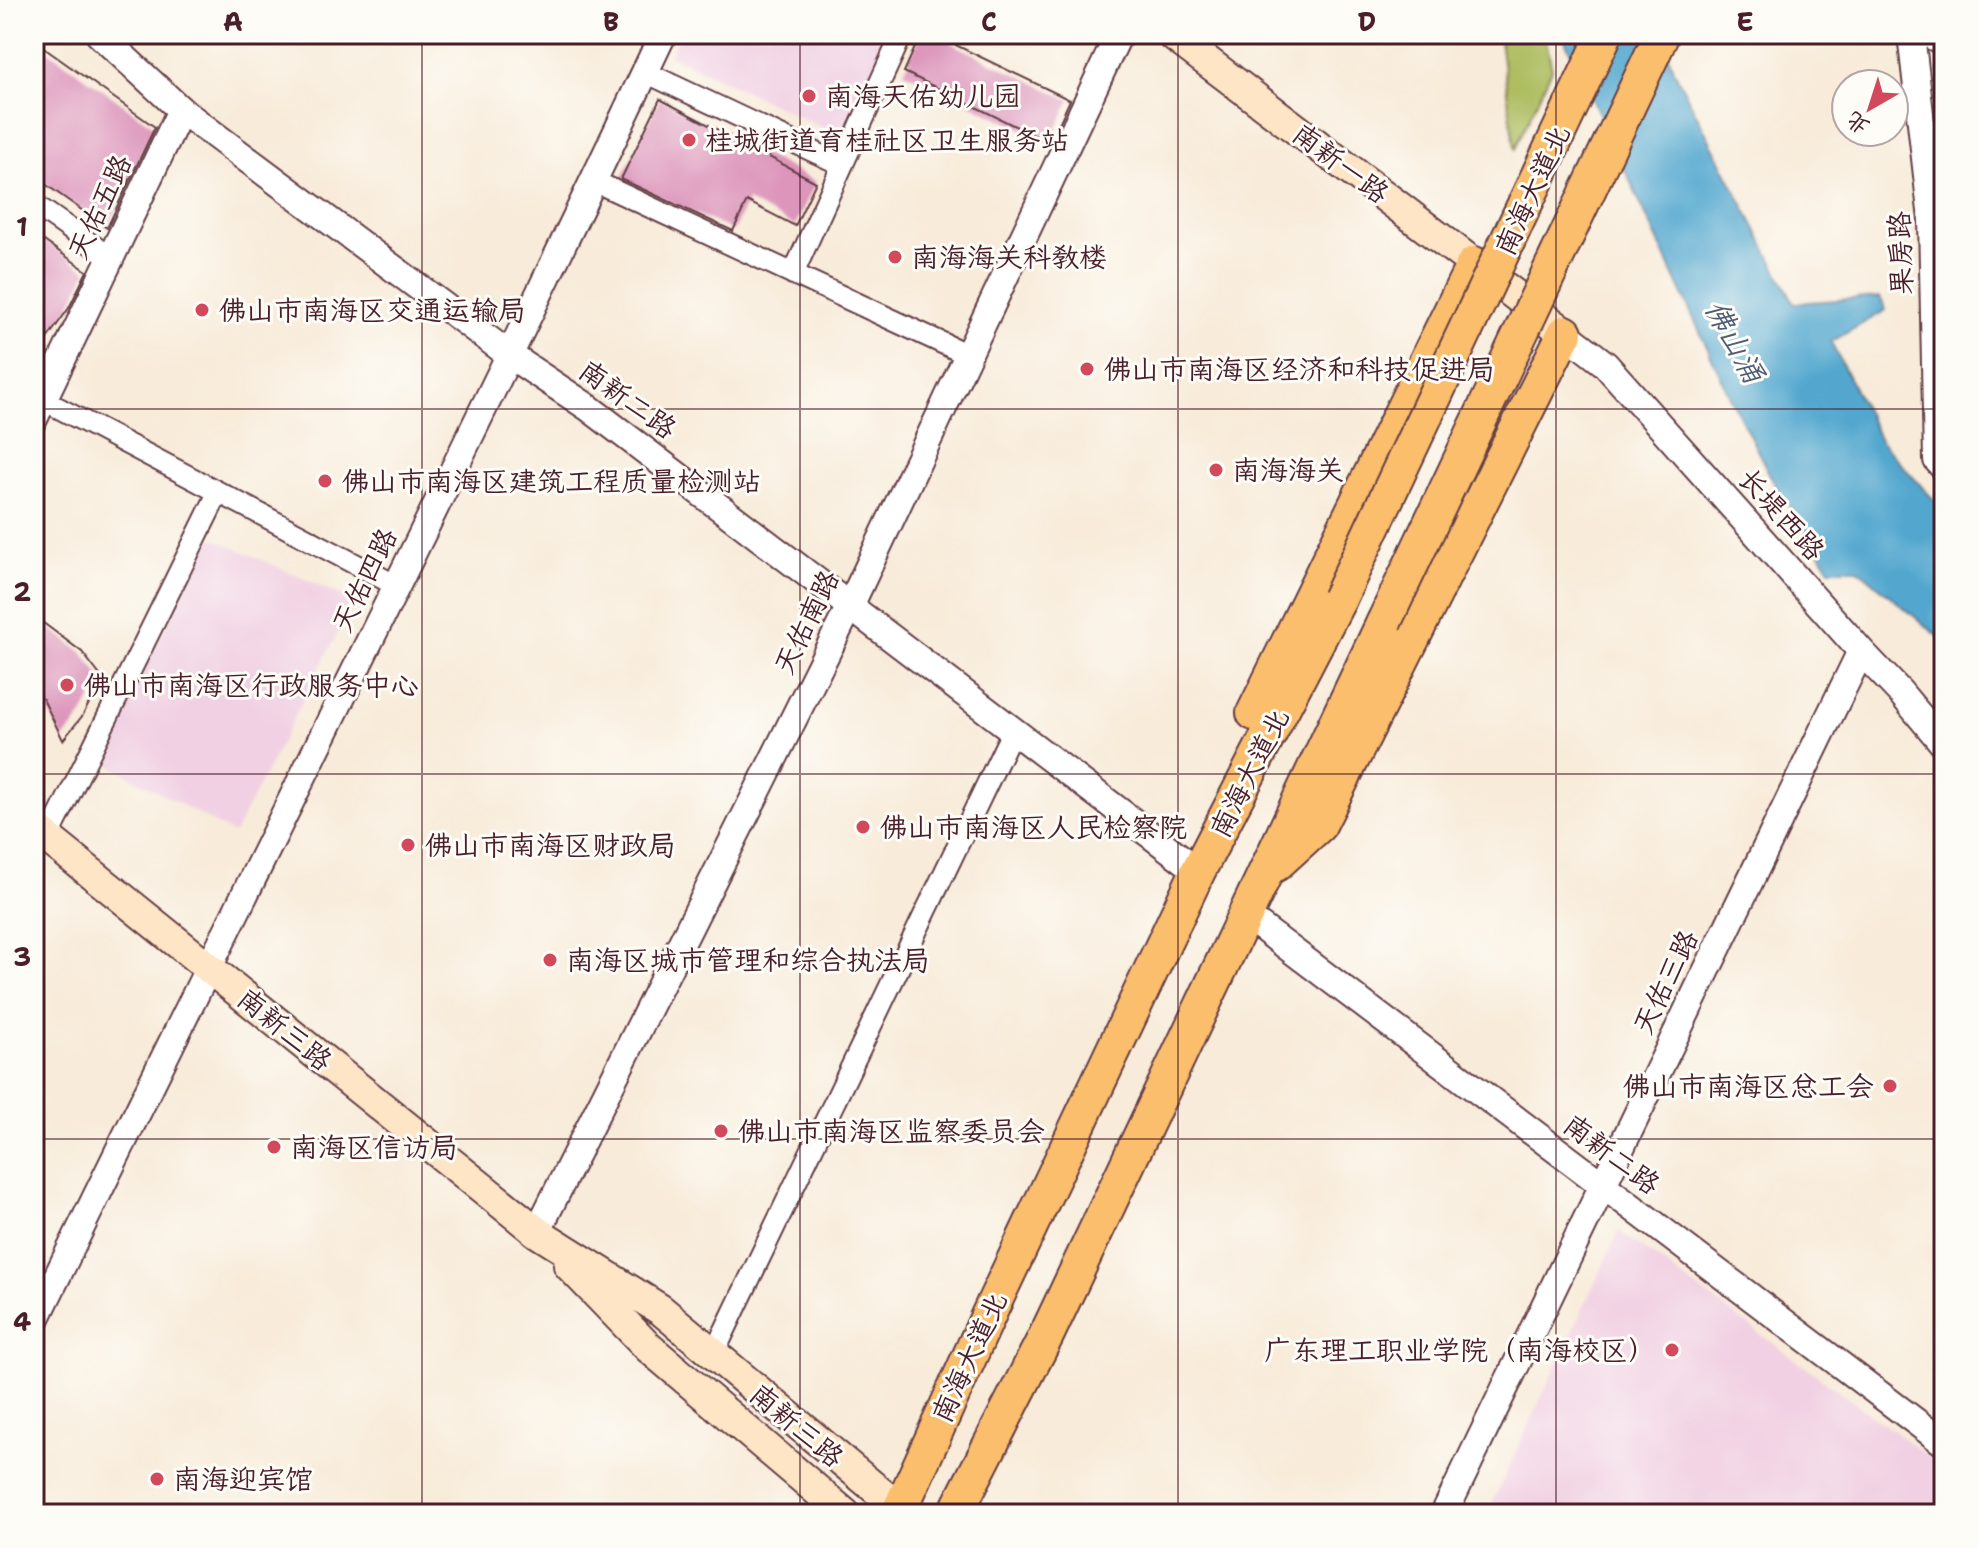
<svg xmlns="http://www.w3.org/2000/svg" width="1978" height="1548" font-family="'Shantell Sans','LXGW WenKai TC',sans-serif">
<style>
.built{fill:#f1d0e3}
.green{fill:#adbd60;stroke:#7c6e46;stroke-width:2}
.water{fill:#53a7cf;stroke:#4e637d;stroke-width:2}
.building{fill:#dd95bb}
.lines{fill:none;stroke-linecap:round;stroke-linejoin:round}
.minor-casing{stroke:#643e45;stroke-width:24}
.tertiary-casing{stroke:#643e45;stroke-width:30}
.secondary-casing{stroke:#643e45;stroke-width:34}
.trunk-casing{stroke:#643e45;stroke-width:38}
.minor{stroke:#fff;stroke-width:20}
.tertiary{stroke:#fff;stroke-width:26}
.secondary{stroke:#fde5c5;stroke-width:30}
.trunk{stroke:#fabe6d;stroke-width:34}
.trunk-bridge-casing{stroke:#643e45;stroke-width:38;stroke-linecap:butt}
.trunk-bridge{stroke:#fabe6d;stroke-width:34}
.grid{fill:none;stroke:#4a1f2b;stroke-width:2;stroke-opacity:0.55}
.poi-dot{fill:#d1495b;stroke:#fdfcf7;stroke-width:3}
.labels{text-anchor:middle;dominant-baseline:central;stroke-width:6;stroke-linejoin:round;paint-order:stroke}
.poi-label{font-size:28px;fill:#4a1f2b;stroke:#fdfcf7;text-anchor:start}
.street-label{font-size:28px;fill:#4a1f2b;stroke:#fdfcf7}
.water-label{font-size:30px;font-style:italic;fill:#4e5c75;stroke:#fdfcf7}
.neatline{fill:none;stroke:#4a1f2b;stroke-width:3}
.grid-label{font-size:26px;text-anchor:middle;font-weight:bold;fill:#4a1f2b}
</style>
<rect width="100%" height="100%" fill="#fdfcf7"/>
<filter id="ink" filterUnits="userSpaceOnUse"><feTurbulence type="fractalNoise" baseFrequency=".0125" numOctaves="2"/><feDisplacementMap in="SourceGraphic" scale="16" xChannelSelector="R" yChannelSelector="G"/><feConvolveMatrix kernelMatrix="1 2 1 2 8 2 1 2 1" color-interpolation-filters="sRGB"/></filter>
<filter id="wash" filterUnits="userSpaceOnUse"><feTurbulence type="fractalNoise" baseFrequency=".006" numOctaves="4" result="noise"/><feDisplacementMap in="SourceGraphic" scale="32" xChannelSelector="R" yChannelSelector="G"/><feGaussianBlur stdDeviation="1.8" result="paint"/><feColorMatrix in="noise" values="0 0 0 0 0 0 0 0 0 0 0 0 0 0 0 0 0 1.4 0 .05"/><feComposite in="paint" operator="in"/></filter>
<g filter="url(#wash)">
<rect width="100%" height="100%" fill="#f8ebd9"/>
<path class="built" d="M680,34H873L888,42L842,137L670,55Z
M211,537L354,601L234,834L99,759Z
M1619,1231L1944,1468V1494L1934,1514H1487Z"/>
<path class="green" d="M1499,34H1545L1552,69L1515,149Z"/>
<path class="water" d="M1562,34H1659L1678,79L1794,303L1880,297L1886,310L1831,342L1881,442L1944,511V641L1858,569H1830L1774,483L1732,401Z"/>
<g id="blocks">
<path class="building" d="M921,34H933L1070,100L1050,143L904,72Z
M34,41L155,127L107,228L34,176Z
M660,99L816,182L795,226L747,201L733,231L621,179Z
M34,234L87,271L69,308L34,357Z
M34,616L82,652L102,678L83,715L63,740L43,699L34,691Z"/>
</g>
</g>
<g filter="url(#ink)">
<use href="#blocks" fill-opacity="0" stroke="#643e45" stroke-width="2"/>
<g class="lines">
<defs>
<path id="minor" d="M645,72L842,165
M594,181L968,355
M34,204L111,258
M793,274L902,34
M34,395L397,586
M48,838L218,493
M713,1355L1013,730"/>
<path id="tertiary" d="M99,34L181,110L511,356L589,408L1198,871
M1911,34L1932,220L1937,460L1944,468
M1929,34L1944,43
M1565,333L1605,364L1861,651L1900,692L1944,745
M34,419L181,110
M1244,914L1944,1443
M537,1232L850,606L1119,34
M34,1324C243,894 459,467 663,34
M1444,1514L1861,651"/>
<path id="secondary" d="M1171,34L1565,333
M34,827L537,1232L661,1310L906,1514
M569,1265L648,1347L845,1514"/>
<path id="trunk" d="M1254,713L1474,264
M1276,864L1319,825L1565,333
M898,1514L993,1305L1198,871L1339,599
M955,1514L1047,1334L1384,622"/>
</defs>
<use href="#minor" class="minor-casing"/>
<use href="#tertiary" class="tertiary-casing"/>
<use href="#secondary" class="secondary-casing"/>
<use href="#trunk" class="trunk-casing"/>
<use href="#minor" class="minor"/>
<use href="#tertiary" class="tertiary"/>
<use href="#secondary" class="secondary"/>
<use href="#trunk" class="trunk"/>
<defs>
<path id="trunk-bridge" d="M1339,599L1605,34
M1384,622L1662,34"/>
</defs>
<use href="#trunk-bridge" class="trunk-bridge-casing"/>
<use href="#trunk-bridge" class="trunk-bridge"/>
</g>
</g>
<path class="grid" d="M422,34V1514M800,34V1514M1178,34V1514M1556,34V1514M34,409H1944M34,774H1944M34,1139H1944"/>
<g class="poi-dot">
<circle cx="809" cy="96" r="8"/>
<circle cx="689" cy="140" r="8"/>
<circle cx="895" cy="257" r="8"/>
<circle cx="202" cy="310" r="8"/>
<circle cx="1087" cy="369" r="8"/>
<circle cx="1216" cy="470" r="8"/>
<circle cx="325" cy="481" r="8"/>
<circle cx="67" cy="685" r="8"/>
<circle cx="863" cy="827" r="8"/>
<circle cx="408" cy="845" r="8"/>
<circle cx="550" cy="960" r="8"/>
<circle cx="1890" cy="1086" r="8"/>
<circle cx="721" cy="1131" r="8"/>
<circle cx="274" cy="1147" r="8"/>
<circle cx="1672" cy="1350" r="8"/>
<circle cx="157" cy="1479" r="8"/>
</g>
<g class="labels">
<g class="poi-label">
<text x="825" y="96">南海天佑幼儿园</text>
<text x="705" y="140">桂城街道育桂社区卫生服务站</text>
<text x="911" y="257">南海海关科教楼</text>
<text x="218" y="310">佛山市南海区交通运输局</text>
<text x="1103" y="369">佛山市南海区经济和科技促进局</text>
<text x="1232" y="470">南海海关</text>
<text x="341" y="481">佛山市南海区建筑工程质量检测站</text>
<text x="83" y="685">佛山市南海区行政服务中心</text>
<text x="879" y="827">佛山市南海区人民检察院</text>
<text x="424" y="845">佛山市南海区财政局</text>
<text x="566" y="960">南海区城市管理和综合执法局</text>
<text x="1874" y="1086" text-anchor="end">佛山市南海区总工会</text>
<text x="737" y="1131">佛山市南海区监察委员会</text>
<text x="290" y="1147">南海区信访局</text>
<text x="1656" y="1350" text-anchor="end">广东理工职业学院（南海校区）</text>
<text x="173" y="1479">南海迎宾馆</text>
</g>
<g class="street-label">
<text transform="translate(1341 163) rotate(37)">南新一路</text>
<text transform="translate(1532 190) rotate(-65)">南海大道北</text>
<text transform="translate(99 207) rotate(-65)">天佑五路</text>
<text transform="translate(1900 253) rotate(-92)">果房路</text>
<text transform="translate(628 399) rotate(36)">南新二路</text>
<text transform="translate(1782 514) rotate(48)">长堤西路</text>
<text transform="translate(364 580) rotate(-64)">天佑四路</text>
<text transform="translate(806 622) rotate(-64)">天佑南路</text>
<text transform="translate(1249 773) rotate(-63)">南海大道北</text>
<text transform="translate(1665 982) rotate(-64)">天佑三路</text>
<text transform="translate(285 1029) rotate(39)">南新三路</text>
<text transform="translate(1612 1154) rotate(37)">南新二路</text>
<text transform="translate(969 1357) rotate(-65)">南海大道北</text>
<text transform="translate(797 1425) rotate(40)">南新三路</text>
</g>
<g class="water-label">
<text transform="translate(1735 341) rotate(61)">佛山涌</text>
</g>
</g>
<rect width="1978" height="1548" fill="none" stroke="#fdfcf7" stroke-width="88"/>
<g transform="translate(1870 108) rotate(219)"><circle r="38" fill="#fdfcf7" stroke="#b5a4a5" stroke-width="2"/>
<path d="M0-6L14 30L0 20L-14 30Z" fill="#d1495b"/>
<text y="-12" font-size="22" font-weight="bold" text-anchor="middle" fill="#4a1f2b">北</text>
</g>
<rect x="44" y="44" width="1890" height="1460" class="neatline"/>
<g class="grid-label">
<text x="233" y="31">A</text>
<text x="611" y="31">B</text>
<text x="989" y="31">C</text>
<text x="1367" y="31">D</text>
<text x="1745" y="31">E</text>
<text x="22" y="236">1</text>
<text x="22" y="601">2</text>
<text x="22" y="966">3</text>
<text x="22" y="1331">4</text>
</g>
</svg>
